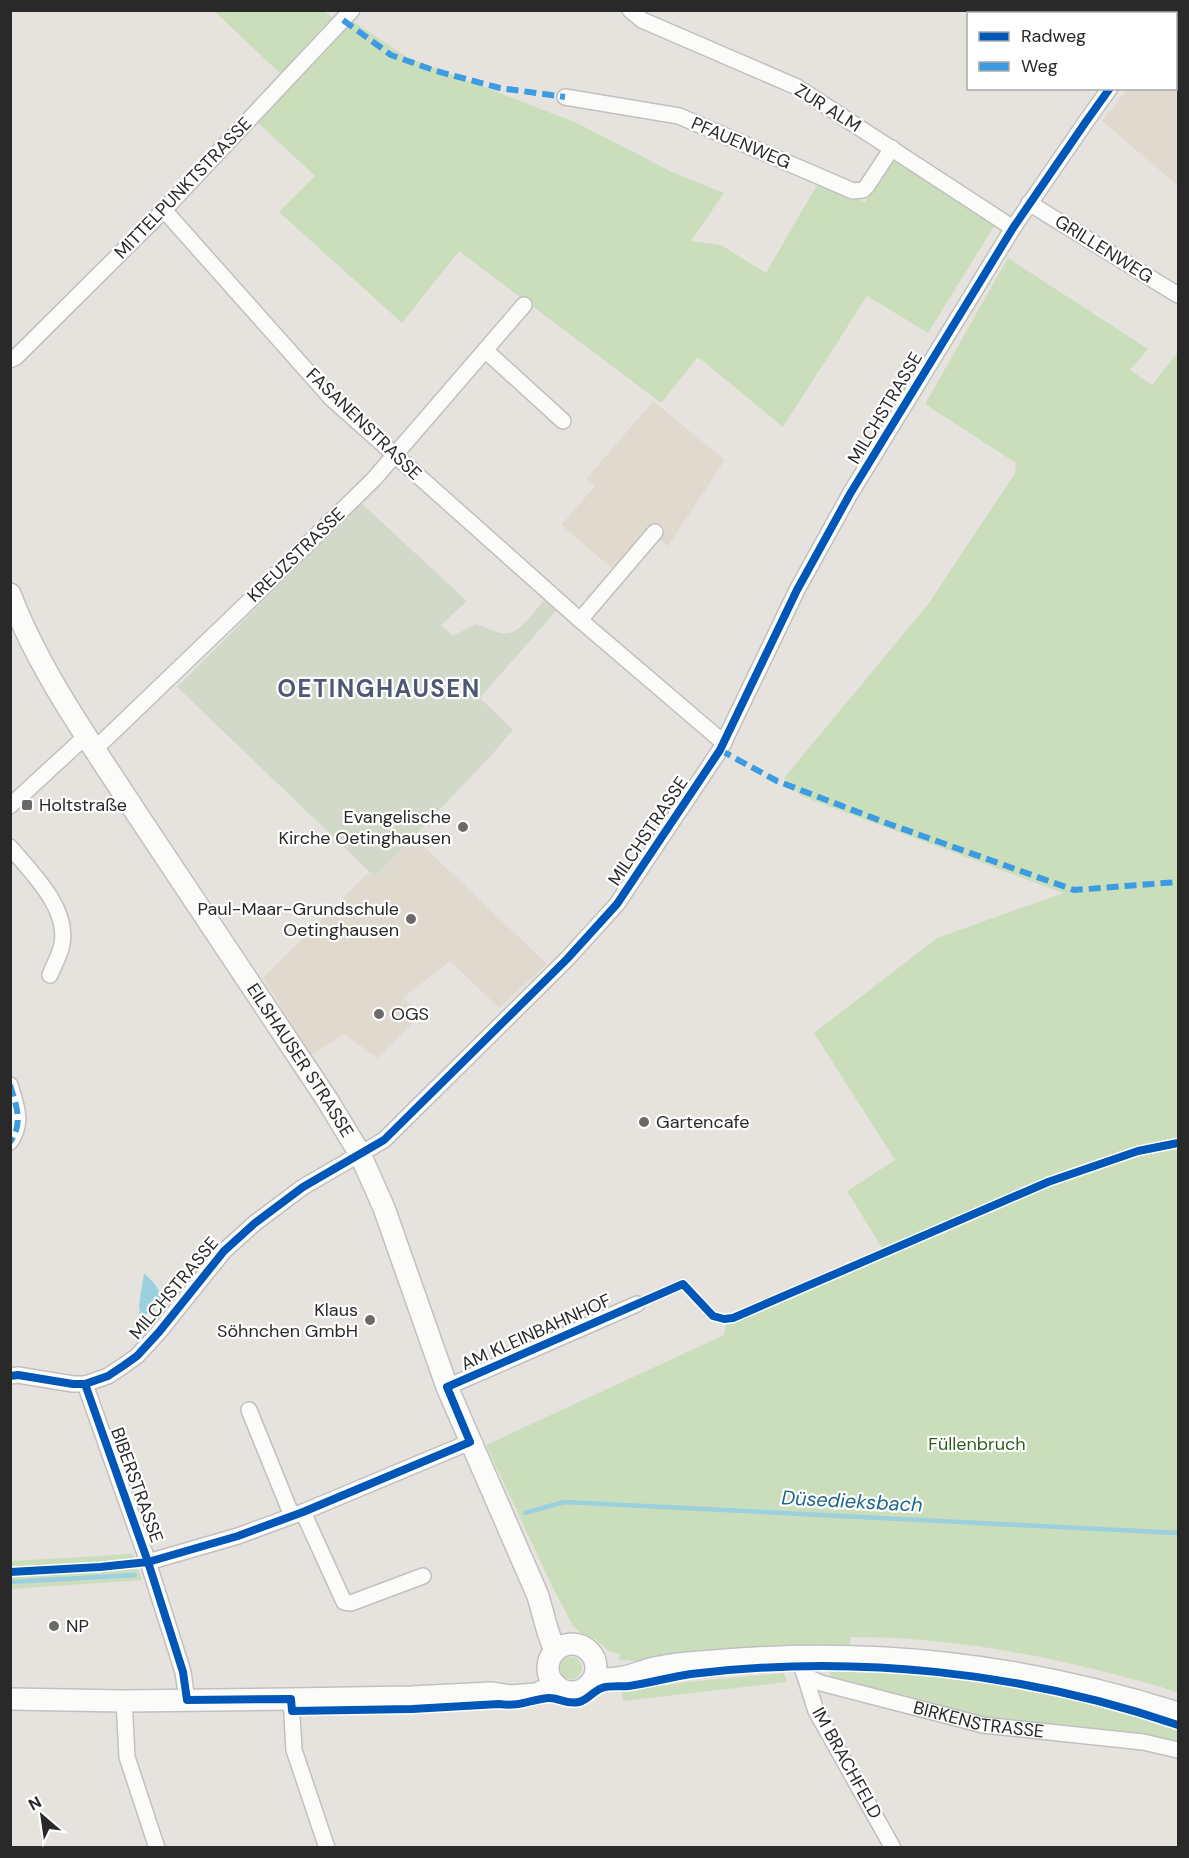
<svg xmlns="http://www.w3.org/2000/svg" width="1189" height="1858" font-family="'DM Sans',sans-serif">
<style>
.education{fill:#e0dace}
.green{fill:#cbdebc}
.cemetery{fill:#d3d9c8}
.water{fill:#9bd0df}
.lines{fill:none;stroke-linecap:round;stroke-linejoin:round}
.stream{stroke:#9bd0df;stroke-width:4.5}
.street-casing{stroke:#c1c0c0;stroke-width:18}
.secondary-casing{stroke:#c1c0c0;stroke-width:24}
.street{stroke:#fbfbfa;stroke-width:15}
.secondary{stroke:#fbfbfa;stroke-width:21}
.quiet{stroke:#3d9ce1;stroke-width:6;stroke-dasharray:12 6;stroke-linecap:butt}
.cycleway-casing{stroke:#fff;stroke-width:11}
.cycleway{stroke:#0057b8;stroke-width:8}
.poi-dot{fill:#6b6a69;stroke:#fff;stroke-width:2}
.labels{text-anchor:middle;dominant-baseline:central;stroke-width:4.5;stroke-linejoin:round;paint-order:stroke}
.street-label{font-size:18px;fill:#292929;stroke:#fff}
.poi-label{font-size:18px;fill:#292929;stroke:#fff;text-anchor:start}
.park-label{font-size:18px;fill:#305c22;stroke:#fff}
.water-label{font-size:20px;font-style:italic;fill:#1d6788;stroke:#fff}
.district-label{font-size:24px;font-weight:bold;letter-spacing:1.5px;fill:#4f5774;stroke:#fff}
</style>
<rect width="100%" height="100%" fill="#e6e3df"/>
<path class="education" d="M1127,89H1173L1178,92V186L1102,121Z
M653,401L725,460L668,546L647,530L614,570L561,525L595,486L586,479Z
M414,837L547,964L499,1008L450,961L403,998L422,1014L377,1058L344,1034L311,1055L263,978L367,874L369,873L375,877Z"/>
<path class="green" d="M214,11H324L335,19L284,77Z
M352,21L407,57L577,123L672,172L724,193L691,241L721,245L766,273L818,183L865,202L894,159L995,225L928,333L867,296L783,427L698,357L661,403L459,251L402,323L279,212L315,176L258,123Z
M1008,258L1148,349L1130,370L1152,385L1178,352V1693C1159,1685 1137,1681 1117,1675C1031,1652 940,1637 851,1637L850,1647L699,1654L637,1661L619,1660L620,1654L610,1652L595,1639L581,1633L573,1626L550,1582L486,1445L724,1335L728,1315L882,1248L847,1191L895,1160L814,1033L937,938L1063,893L801,796L784,778L929,603L1015,473L1016,463L925,404Z
M133,1554L142,1580L11,1589V1561Z
M560 1668a11 11 0 1 1 22 0a11 11 0 1 1-22 0Z
M829,1671C868,1672 908,1672 947,1677C1026,1686 1104,1702 1178,1729V1743L982,1718L832,1681Z
M784,1673L787,1682L623,1701L622,1692L686,1682Z"/>
<path class="cemetery" d="M359,501L467,601L441,625L453,636L476,624C485,627 498,635 509,633C523,630 535,610 544,600L556,611L480,698L513,730L489,758L375,877L177,687L345,519Z"/>
<path class="water" d="M144,1273L154,1283L163,1297C156,1306 151,1315 140,1316L139,1305Z"/>
<g class="lines">
<path class="stream" d="M525,1513L564,1502L1178,1533
M10,1582L135,1575"/>
<defs>
<g id="street">
<path d="M630,10L642,20L797,87L1013,228"/>
<path d="M994,10L999,14"/>
<path d="M1176,22L1178,19"/>
<path d="M565,97L679,116L853,191L863,190L867,186L892,148"/>
<path d="M1029,203L1178,295"/>
<path d="M164,210L332,399L580,620L724,743"/>
<path d="M485,350L563,421"/>
<path d="M10,360L16,357L164,210L352,10"/>
<path d="M580,620L655,532"/>
<path d="M95,749L241,609L374,479L524,305"/>
<path d="M10,806L86,736"/>
<path d="M10,847C31,872 69,908 62,944C60,955 54,965 50,975"/>
<path d="M10,1085C16,1105 24,1123 10,1142"/>
<path d="M10,1376L18,1375L73,1384H85L108,1376L123,1366L137,1356L159,1332L224,1251L255,1223L303,1187L384,1140L567,959L617,904L720,750L797,590L850,494L1013,228L1085,123L1110,88"/>
<path d="M85,1384L148,1562L183,1672L187,1700"/>
<path d="M447,1387L637,1304"/>
<path d="M249,1410L292,1516"/>
<path d="M303,1512L344,1602L351,1603L423,1576"/>
<path d="M148,1562L238,1536L303,1512L470,1442"/>
<path id="s1" d="M798,1656L805,1676L821,1683L983,1725L1143,1742L1178,1750"/>
<path d="M805,1676L816,1711L893,1848"/>
<path d="M291,1699L294,1750L327,1848"/>
<path d="M124,1701L127,1757L157,1848"/>
</g>
<g id="secondary">
<path id="s2" d="M10,594C40,673 91,743 137,814C200,908 263,1003 326,1098L360,1154L384,1208L447,1387L538,1596L548,1632L555,1651"/>
<circle cx="572" cy="1668" r="24"/>
<path d="M593,1680C603,1679 614,1679 624,1677C634,1675 644,1670 654,1668C673,1664 694,1662 713,1661C875,1647 1023,1664 1178,1713"/>
<path d="M10,1699L124,1701L291,1699L411,1697L491,1693L511,1696L536,1694L556,1685"/>
</g>
</defs>
<use href="#street" class="street-casing"/>
<use href="#secondary" class="secondary-casing"/>
<use href="#street" class="street"/>
<use href="#secondary" class="secondary"/>
<path class="quiet" d="M343,20L391,55L436,71L500,88L565,97
M720,750L777,781L889,824L1074,890L1178,882
M10,1085C16,1105 24,1123 10,1142"/>
<defs>
<path id="cycleway" d="M10,1376L18,1375L73,1384H85L108,1376L123,1366L137,1356L159,1332L224,1251L255,1223L303,1187L384,1140L567,959L617,904L720,750L797,590L850,494L1013,228L1085,123L1110,88
M85,1384L148,1562L183,1672L187,1700L291,1699L292,1711L412,1709L499,1704C521,1707 529,1700 548,1698C558,1697 566,1705 579,1702C588,1700 593,1691 602,1688C610,1685 621,1687 629,1686C650,1683 670,1677 691,1674C854,1654 1024,1672 1178,1725
M10,1572L100,1567L148,1562L238,1536L303,1512L470,1442L447,1387L683,1284L713,1316L724,1319L733,1318L1048,1182L1138,1151L1178,1143"/>
</defs>
<use href="#cycleway" class="cycleway-casing"/>
<use href="#cycleway" class="cycleway"/>
</g>
<g class="poi-dot">
<rect x="21" y="799" width="12" height="12" rx="3"/>
<circle cx="463" cy="827" r="6"/>
<circle cx="411" cy="919" r="6"/>
<circle cx="379" cy="1014" r="6"/>
<circle cx="644" cy="1122" r="6"/>
<circle cx="370" cy="1320" r="6"/>
<circle cx="54" cy="1626" r="6"/>
</g>
<g class="labels">
<g class="street-label">
<text transform="translate(828 108) rotate(32)">ZUR ALM</text>
<text transform="translate(741 143) rotate(23)">PFAUENWEG</text>
<text transform="translate(183 188) rotate(-46)">MITTELPUNKTSTRASSE</text>
<text transform="translate(1104 249) rotate(32)">GRILLENWEG</text>
<text transform="translate(885 408) rotate(-59)">MILCHSTRASSE</text>
<text transform="translate(364 424) rotate(44)">FASANENSTRASSE</text>
<text transform="translate(296 555) rotate(-44)">KREUZSTRASSE</text>
<text transform="translate(648 831) rotate(-56)">MILCHSTRASSE</text>
<text stroke="none"><textPath href="#s2" startOffset="550">EILSHAUSER STRASSE</textPath></text>
<text transform="translate(174 1288) rotate(-50)">MILCHSTRASSE</text>
<text transform="translate(536 1332) rotate(-24)">AM KLEINBAHNHOF</text>
<text transform="translate(137 1485) rotate(70)">BIBERSTRASSE</text>
<text stroke="none"><textPath href="#s1" startOffset="201">BIRKENSTRASSE</textPath></text>
<text transform="translate(847 1763) rotate(61)">IM BRACHFELD</text>
</g>
<g class="poi-label">
<text x="39" y="805">Holtstraße</text>
<text x="451" y="817" text-anchor="end">Evangelische<tspan x="451" dy="21">Kirche Oetinghausen</tspan></text>
<text x="399" y="909" text-anchor="end">Paul-Maar-Grundschule<tspan x="399" dy="21">Oetinghausen</tspan></text>
<text x="391" y="1014">OGS</text>
<text x="656" y="1122">Gartencafe</text>
<text x="358" y="1310" text-anchor="end">Klaus<tspan x="358" dy="21">Söhnchen GmbH</tspan></text>
<text x="66" y="1626">NP</text>
</g>
<g class="park-label">
<text x="977" y="1444">Füllenbruch</text>
</g>
<g class="water-label">
<text transform="translate(852 1501) rotate(3)">Düsedieksbach</text>
</g>
<g class="district-label">
<text x="379" y="688">OETINGHAUSEN</text>
</g>
</g>
<rect width="1189" height="1858" fill="none" stroke="#292929" stroke-width="24"/>
<rect x="967" y="12" width="210" height="78" fill="#ffffff" stroke="#a9a9a9" stroke-width="1.5"/>
<rect x="979" y="32" width="30" height="9" fill="#0057b8" stroke="#a9a9a9" stroke-width="1.5"/>
<text x="1021" y="42" font-size="18" fill="#292929">Radweg</text>
<rect x="979" y="62" width="30" height="9" fill="#3d9ce1" stroke="#a9a9a9" stroke-width="1.5"/>
<text x="1021" y="72" font-size="18" fill="#292929">Weg</text>
<g transform="translate(42 1816) rotate(331)" stroke="#ffffff" stroke-width="4.5" paint-order="stroke">
<path d="M0-4.5L10 22L0 15L-10 22Z" fill="#292929"/>
<text y="-9" font-size="16" font-weight="bold" text-anchor="middle" fill="#292929">N</text>
</g>
</svg>
